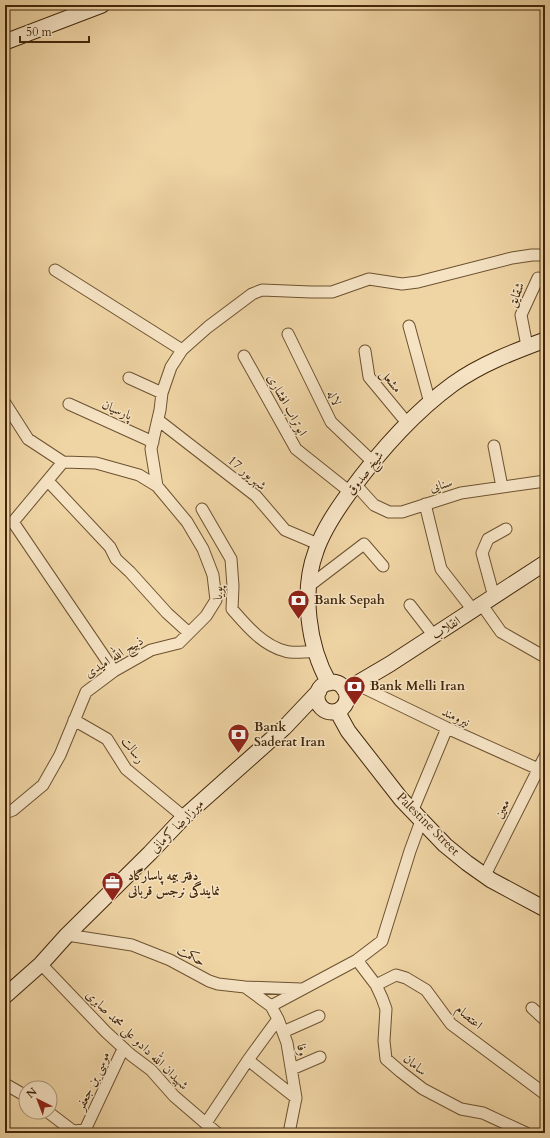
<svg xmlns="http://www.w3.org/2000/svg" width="550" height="1138" font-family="Cardo,Amiri,serif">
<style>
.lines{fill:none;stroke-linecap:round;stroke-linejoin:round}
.street-casing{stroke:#6d5230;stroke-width:13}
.secondary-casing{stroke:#42270a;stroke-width:17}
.street{stroke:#f5e3c4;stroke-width:11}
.secondary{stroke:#f5e3c4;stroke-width:15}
.labels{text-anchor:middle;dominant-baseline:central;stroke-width:3;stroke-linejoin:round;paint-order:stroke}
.street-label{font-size:13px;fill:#42270a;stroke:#f5e3c4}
.poi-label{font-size:13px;font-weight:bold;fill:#42270a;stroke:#f5e3c4;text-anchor:start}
</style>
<rect width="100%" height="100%" fill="#efd4a4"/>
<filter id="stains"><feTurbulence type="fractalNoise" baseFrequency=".005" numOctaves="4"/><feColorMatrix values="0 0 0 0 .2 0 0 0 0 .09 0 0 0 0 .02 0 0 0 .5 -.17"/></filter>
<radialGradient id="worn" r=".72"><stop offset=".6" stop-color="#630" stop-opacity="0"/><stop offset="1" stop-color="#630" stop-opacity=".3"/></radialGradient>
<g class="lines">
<defs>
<path id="street" d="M55,270L182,350
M409,326L430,403
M288,334L331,422L373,462
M527,346L521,315L538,278
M365,351L369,377L408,424
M244,356L296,449L350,492
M129,378L162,393
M5,403L28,439L63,462
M69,404L153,442
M158,420L256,496L285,530L318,544
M494,446L502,487
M48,481L110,547L116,559L130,572L167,613L189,633
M355,484L374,505L389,512H402L461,493L545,481
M425,504L441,569L473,610
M202,509L231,559L233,586L232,609C246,625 262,645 285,651C294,654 306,651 316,652
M309,586L364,544L383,566
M494,597L482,553L488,539L506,529
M410,605L434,636
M482,605L501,632L545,657
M114,671L13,522L63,462L96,463L139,475L157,486
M356,684L447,728L545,772
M74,720L107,739L126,769L184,817
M412,812L447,728
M5,813L13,810L43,785L60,755L86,692L114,671L151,650L179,643L206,616L216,600L213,575L203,549L187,522L157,486L151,449L160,410L162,393L171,367L182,350L208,327L252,294L262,290L311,292H332L369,279L402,284L418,282L512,258L532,255H545
M485,875L545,756
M67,935L132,945L170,960L209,981L218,984L245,987L301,989
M357,960L376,985L382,998L386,1009L384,1041L386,1059L401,1072L423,1089L461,1109L483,1113L526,1133
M41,964L106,1032L131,1055L151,1070L174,1096L217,1133
M376,985L396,975L406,978L426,990L451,1024L545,1094
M245,987L271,1006L278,1019L287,1043L296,1098L289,1133
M271,1006L357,960L382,941L410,851L421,821
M532,1008L545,1020
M283,1032L319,1016
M248,1060L296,1098
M292,1069L320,1057
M5,1084L26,1096
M48,1112L73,1131L85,1130L123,1049
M206,1123L248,1060L278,1019"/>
<path id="secondary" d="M5,42L102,5
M317 697a15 15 0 1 1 30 0a15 15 0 1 1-30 0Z
M329,683C308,646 301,591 316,551C323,530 336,511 349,493C378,453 412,414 453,384C481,364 513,352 545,340
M344,689L356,684L390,664L545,563
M337,711L348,731L401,799L445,845L467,863L491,880L545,909
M5,996L41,964L67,935L150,853L184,817L284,728L319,691"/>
</defs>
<use href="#street" class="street-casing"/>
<use href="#secondary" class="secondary-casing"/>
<use href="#street" class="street"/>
<use href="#secondary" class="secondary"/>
</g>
<defs>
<symbol id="bank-pin" viewBox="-11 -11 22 30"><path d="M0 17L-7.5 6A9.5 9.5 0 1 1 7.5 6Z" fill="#8f2418" stroke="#f5e3c4"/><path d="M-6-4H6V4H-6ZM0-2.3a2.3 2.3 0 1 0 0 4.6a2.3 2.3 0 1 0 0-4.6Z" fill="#fff"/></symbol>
<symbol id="office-pin" viewBox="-11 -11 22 30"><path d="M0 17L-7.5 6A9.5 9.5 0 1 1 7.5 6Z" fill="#8f2418" stroke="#f5e3c4"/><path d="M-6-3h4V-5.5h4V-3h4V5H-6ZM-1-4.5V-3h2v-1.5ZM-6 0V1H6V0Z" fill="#fff"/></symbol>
</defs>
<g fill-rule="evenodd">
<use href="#bank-pin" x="286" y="588" width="25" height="34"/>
<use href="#bank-pin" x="342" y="674" width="25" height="34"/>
<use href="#bank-pin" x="226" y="722" width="25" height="34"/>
<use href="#office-pin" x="100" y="870" width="25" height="34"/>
</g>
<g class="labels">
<g class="street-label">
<text transform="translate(516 295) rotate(-69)">شقایق</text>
<text transform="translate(391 381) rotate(51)">مشعل</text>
<text transform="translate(334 398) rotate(64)">لاله</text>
<text transform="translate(287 405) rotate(61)">ابوتراب افشاری</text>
<text transform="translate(117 410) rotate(24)">پارسیان</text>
<text transform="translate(247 473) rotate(40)">17 شهریور</text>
<text transform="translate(365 473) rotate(-52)">شیخ صدوق</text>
<text transform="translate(441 485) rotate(-15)">سنایی</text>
<text transform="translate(218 593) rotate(-89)">پویا</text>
<text transform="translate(446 628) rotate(-33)">انقلاب</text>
<text transform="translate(114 657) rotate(-32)">ذبیح الله امیدی</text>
<text transform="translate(456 717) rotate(25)">نیرومند</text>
<text transform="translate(133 750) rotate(53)">رسالت</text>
<text transform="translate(502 809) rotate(-64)">معین</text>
<text transform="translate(428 824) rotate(45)">Palestine Street</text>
<text transform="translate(177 826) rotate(-45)">میرزارضا کرمانی</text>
<text transform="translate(191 956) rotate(27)">حکمت</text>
<text transform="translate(469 1017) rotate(41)">اعتصام</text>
<text transform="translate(137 1040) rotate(44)">شهیدان الله دادو علی محمد صابری</text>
<text transform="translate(302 1050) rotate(79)">وفا</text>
<text transform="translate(415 1065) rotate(39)">سامان</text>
<text transform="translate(93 1081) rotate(-65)">موسی بن جعفر</text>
</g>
<g class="poi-label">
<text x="314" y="600">Bank Sepah</text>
<text x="370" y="686">Bank Melli Iran</text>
<text x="254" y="727">Bank<tspan x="254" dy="15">Saderat Iran</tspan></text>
<text x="128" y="876">دفتر بیمه پاسارگاد<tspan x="128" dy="15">نمایندگی نرجس قربانی</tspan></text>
</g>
</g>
<rect width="550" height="1138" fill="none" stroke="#efd4a4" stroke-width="20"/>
<rect x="6" y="6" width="538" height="1126" fill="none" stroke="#42270a" stroke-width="2"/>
<rect x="10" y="10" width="530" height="1118" fill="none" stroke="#42270a"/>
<g transform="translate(38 1100) rotate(318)"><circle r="19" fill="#f5e3c4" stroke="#ad987a"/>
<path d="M0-3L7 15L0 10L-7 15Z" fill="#8f2418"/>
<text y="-6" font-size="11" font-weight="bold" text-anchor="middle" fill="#42270a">N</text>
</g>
<path d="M20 36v6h69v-6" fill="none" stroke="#42270a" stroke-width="2"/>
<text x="26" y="36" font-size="12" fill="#42270a" stroke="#f5e3c4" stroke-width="3" paint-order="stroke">50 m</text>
<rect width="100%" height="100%" filter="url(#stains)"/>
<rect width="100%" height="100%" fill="url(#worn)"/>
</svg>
